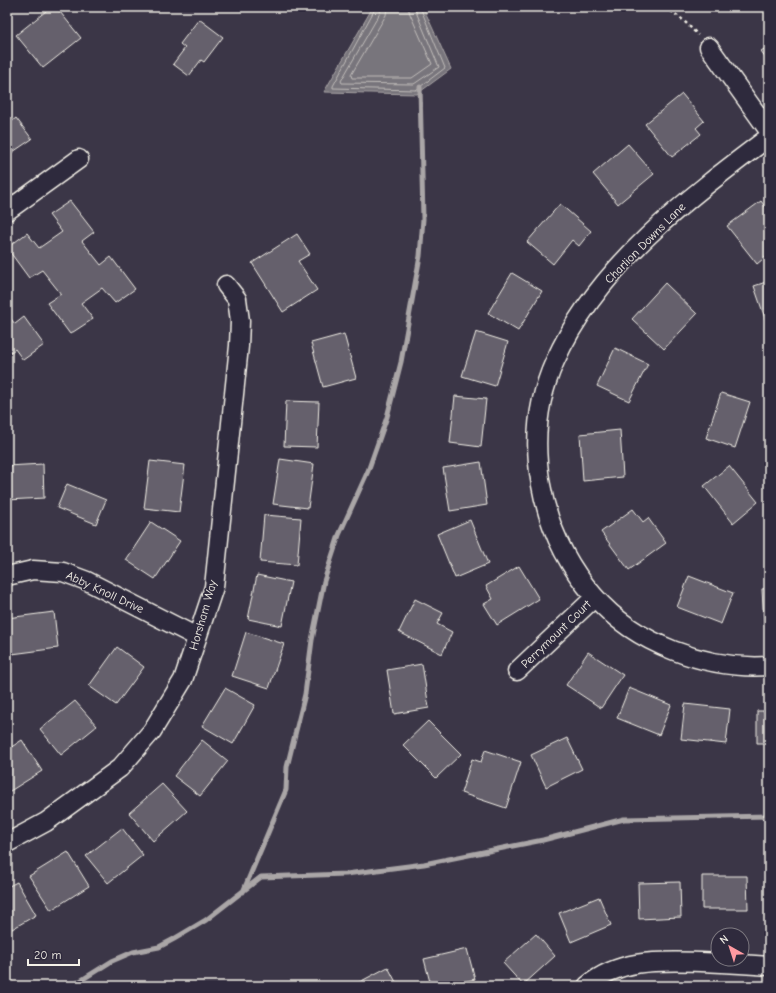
<svg xmlns="http://www.w3.org/2000/svg" width="776" height="993" font-family="'Comic Neue',sans-serif">
<style>
.water{fill:#78747b;stroke:#aaa6a7}
.lines{fill:none;stroke-linecap:round;stroke-linejoin:round}
.shore{stroke:#c2bfbc;stroke-width:1}
.stream{stroke:#aaa6a7;stroke-width:5}
.building{fill:#65616c;stroke:#f4f1e8}
.minor-casing{stroke:#f4f1e8;stroke-width:21}
.path{stroke:#f4f1e8;stroke-width:2.5;stroke-dasharray:3 3;stroke-linecap:butt}
.minor{stroke:#2f2a3d;stroke-width:18}
.labels{text-anchor:middle;dominant-baseline:central;stroke-width:3;stroke-linejoin:round;paint-order:stroke}
.street-label{font-size:12px;fill:#f4f1e8;stroke:#2f2a3d}
</style>
<rect width="100%" height="100%" fill="#3b3647"/>
<filter id="ink" filterUnits="userSpaceOnUse"><feTurbulence type="fractalNoise" baseFrequency=".025" numOctaves="2"/><feDisplacementMap in="SourceGraphic" scale="8" xChannelSelector="R" yChannelSelector="G"/><feConvolveMatrix kernelMatrix="1 2 1 2 8 2 1 2 1" color-interpolation-filters="sRGB"/></filter>
<g filter="url(#ink)">
<path class="water" d="M373,7H423L451,69L417,94L324,92Z"/>
<g class="lines">
<path class="shore" d="M376,7L333,86V88L416,90L445,68L420,7
M381,7L380,13L341,81L342,83L414,84L439,67L414,7
M387,7L386,15L351,75L352,78H412L432,64L410,14L408,7"/>
<path class="stream" d="M243,892L286,790L287,767L305,694L312,640L324,581L339,535L368,471L387,417L401,362L420,256L423,219L420,87
M72,986L112,961L133,952L159,947L174,939L206,920L261,877L346,874L424,864L543,840L624,819L769,816"/>
</g>
<path class="building" d="M51,7H56L81,38L43,68L16,35Z
M199,19L223,37L204,62L201,60L189,76L173,64L185,48L180,44Z
M769,46V62L761,51Z
M682,94L704,121L696,128L701,134L672,157L645,124Z
M16,118L32,139L7,156V125Z
M628,144L654,174L618,204L593,174Z
M70,201L94,232L82,241L101,265L111,257L135,289L115,303L102,288L81,303L93,319L70,334L47,303L61,294L42,270L29,278L7,248L27,233L39,248L62,232L49,215Z
M761,201L769,212V254L757,264L727,226Z
M560,204L591,231L579,246L572,240L553,264L527,242Z
M297,234L310,254L298,261L317,290L283,312L252,263Z
M512,273L542,291L518,331L488,313Z
M769,281V330L754,286Z
M665,283L697,314L664,349L632,319Z
M7,314L15,324L24,317L44,345L23,360L15,349L7,355Z
M476,332L508,342L495,386L462,376Z
M344,334L356,378L323,387L311,343Z
M615,348L648,364L629,401L597,386Z
M721,393L750,402L735,448L706,438Z
M455,396L486,399L481,447L450,443Z
M286,401L319,402L317,447L284,446Z
M620,430L623,477L583,481L580,434Z
M280,459L314,464L308,508L273,504Z
M150,461L185,465L179,512L144,508Z
M481,462L487,505L450,511L443,468Z
M43,464L44,498L7,500V466Z
M729,466L758,502L733,523L704,486Z
M67,484L106,500L96,524L57,508Z
M633,509L643,522L648,518L666,543L629,570L601,532Z
M264,515L301,518L297,565L260,562Z
M470,520L488,564L455,578L437,534Z
M151,522L180,541L155,579L126,560Z
M519,566L539,599L497,625L484,604L493,599L486,586Z
M257,575L291,582L282,626L248,619Z
M689,576L733,593L721,624L677,607Z
M769,588V625H764L762,589Z
M415,599L443,613L437,624L452,632L442,654L399,632Z
M54,612L58,648L12,654L7,618Z
M246,632L284,644L269,688L232,676Z
M117,647L144,667L116,705L89,686Z
M588,652L623,675L601,708L566,685Z
M422,664L429,708L394,714L387,670Z
M225,688L255,705L233,744L202,726Z
M629,688L671,705L659,735L617,718Z
M75,701L97,726L61,755L40,729Z
M685,704L730,709L726,744L681,739Z
M757,711H769V743H757Z
M428,721L461,754L436,778L403,745Z
M567,738L582,769L546,787L531,755Z
M22,740L42,771L7,793V750Z
M202,740L228,761L200,796L174,776Z
M485,750L521,762L506,808L461,793L472,759L481,762Z
M162,784L187,811L153,841L129,813Z
M122,828L143,855L108,883L86,856Z
M68,852L89,886L51,910L29,876Z
M702,876H747L748,909H702Z
M17,882L36,915L7,932V887Z
M680,882L681,917L639,919L638,883Z
M599,897L611,925L571,942L559,913Z
M536,934L555,956L523,985L503,963Z
M467,949L475,979L448,986H431L424,959Z
M388,967L398,986H352Z"/>
<g class="lines">
<defs>
<path id="minor" d="M709,47L769,131
M769,137C689,197 597,267 555,361C520,438 539,533 594,596C635,644 707,670 769,666
M7,211L79,159
M7,576L33,570L63,572L87,581L197,637
M517,671L595,597
M7,843L46,822L120,768L152,731L183,680L214,587L239,346L240,321L237,299L226,285
M587,986C620,958 661,961 701,962C724,963 746,964 769,966"/>
</defs>
<use href="#minor" class="minor-casing"/>
<path class="path" d="M666,7L683,20L698,35"/>
<use href="#minor" class="minor"/>
</g>
</g>
<g class="labels">
<g class="street-label">
<text transform="translate(645 243) rotate(-45)">Charlion Downs Lane</text>
<text transform="translate(105 592) rotate(25)">Abby Knoll Drive</text>
<text transform="translate(203 615) rotate(-74)">Horsham Way</text>
<text transform="translate(556 634) rotate(-44)">Perrymount Court</text>
</g>
</g>
<rect width="776" height="993" fill="none" stroke="#2f2a3d" stroke-width="24"/>
<rect x="12" y="12" width="752" height="969" fill="none" stroke="#f4f1e8" stroke-width="1.5" filter="url(#ink)"/>
<g transform="translate(730 947) rotate(321)"><circle r="19" fill="#2f2a3d" stroke="#7e7a81"/>
<path d="M0-3L7 15L0 10L-7 15Z" fill="#ff9aa2"/>
<text y="-6" font-size="11" font-weight="bold" text-anchor="middle" fill="#f4f1e8">N</text>
</g>
<path d="M28 959v6h51v-6" fill="none" stroke="#f4f1e8" stroke-width="2"/>
<text x="34" y="959" font-size="12" fill="#f4f1e8" stroke="#2f2a3d" stroke-width="3" paint-order="stroke">20 m</text>
</svg>
